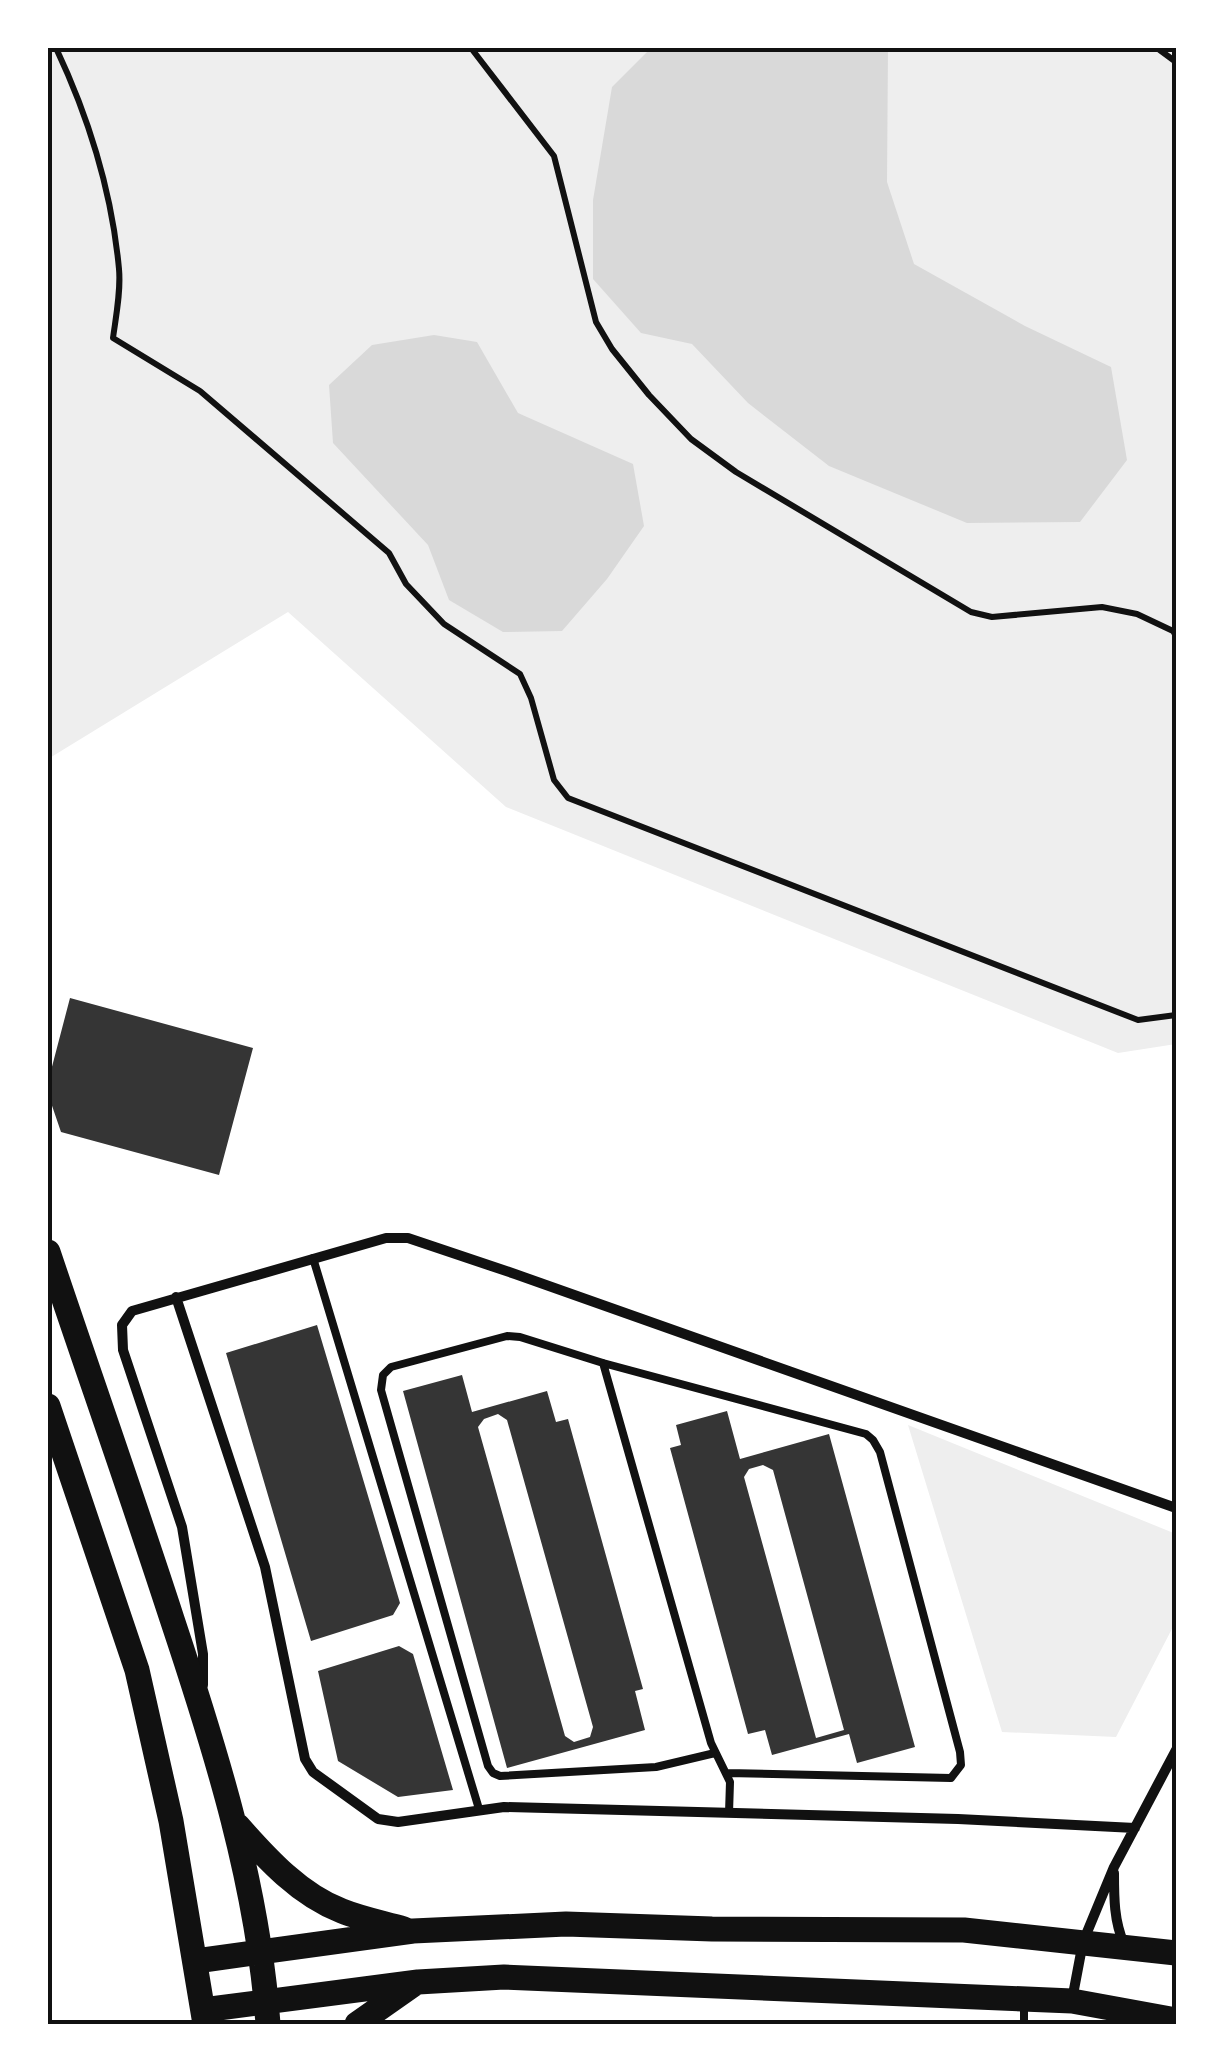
<svg xmlns="http://www.w3.org/2000/svg" width="1224" height="2072" font-family="'PT Sans Narrow',sans-serif">
<style>
.green{fill:#eee}
.water{fill:#d9d9d9}
.building{fill:#353535;fill-rule:evenodd}
.lines{fill:none;stroke-linecap:round;stroke-linejoin:round}
.path{stroke:#111;stroke-width:6}
.service{stroke:#111;stroke-width:8}
.minor{stroke:#111;stroke-width:10}
.primary{stroke:#111;stroke-width:25}
.neatline{fill:none;stroke:#111;stroke-width:4}
</style>
<rect width="100%" height="100%" fill="#fff"/>
<path class="green" d="M48,48H1176V1044L1118,1053L506,807L288,612L48,759Z
M908,1425L1176,1534V1621L1116,1737L1002,1732Z"/>
<path class="water" d="M651,48H888L887,182L914,264L1025,326L1111,367L1127,460L1080,522L967,523L829,466L748,403L692,344L641,333L593,279V200L612,87Z
M434,335L477,342L518,413L633,464L644,526L607,579L562,631L503,632L449,600L428,545L333,443L329,385L372,345Z"/>
<path class="building" d="M70,998L253,1048L219,1175L61,1132L48,1094V1082Z
M317,1325L400,1603L393,1615L311,1641L226,1353Z
M462,1375L472,1412L547,1391L556,1422L568,1419L643,1689L635,1691L645,1730L507,1768L403,1391ZM498,1414L507,1420L593,1727L590,1737L574,1742L565,1736L478,1427L484,1419Z
M727,1411L740,1459L829,1434L915,1747L857,1763L849,1734L772,1755L765,1730L748,1734L670,1448L681,1445L676,1425ZM763,1465L773,1470L844,1730L816,1738L744,1477L749,1469Z
M399,1646L413,1654L453,1790L398,1797L338,1761L318,1671Z"/>
<g class="lines">
<path class="path" d="M56,48C88,116 112,193 119,269C121,291 116,316 113,338L200,391L389,553L406,584L444,624L520,674L531,698L554,780L568,798L1138,1020L1176,1015
M471,48L554,156L596,322L612,349L649,395L691,439L736,472L971,612L992,617L1102,607L1137,614L1173,631L1176,636
M1157,48L1176,62"/>
<path class="service" d="M313,1258L479,1809
M603,1363L711,1743L730,1782L729,1813
M715,1753L656,1767L500,1776L493,1773L488,1766L381,1390L383,1375L391,1367L507,1336L520,1337L603,1363L866,1434L873,1440L880,1452L960,1752L961,1765L951,1778L727,1773
M1024,2024V2004"/>
<path class="minor" d="M176,1297L265,1567L305,1759L313,1772L378,1819L398,1822L504,1807L958,1819L1135,1828
M203,1685V1654L182,1527L123,1350L122,1325L132,1311L386,1238H408L515,1274L1176,1508
M1114,1873C1114,1898 1114,1921 1124,1944
M1072,2000L1083,1942L1114,1867L1176,1750"/>
<path class="primary" d="M48,1252C89,1374 132,1496 172,1619C216,1751 258,1885 268,2024
M48,1406L137,1670L171,1821L205,2024
M238,1826C267,1859 300,1895 342,1911C362,1919 383,1923 404,1929
M196,1961L413,1931L566,1924L712,1929L964,1930L1176,1953
M203,2010L418,1982L504,1977L1072,2001L1176,2020
M357,2024L414,1984"/>
</g>
<rect width="1224" height="2072" fill="none" stroke="#ffffff" stroke-width="100"/>
<rect x="50" y="50" width="1124" height="1972" class="neatline"/>
</svg>
